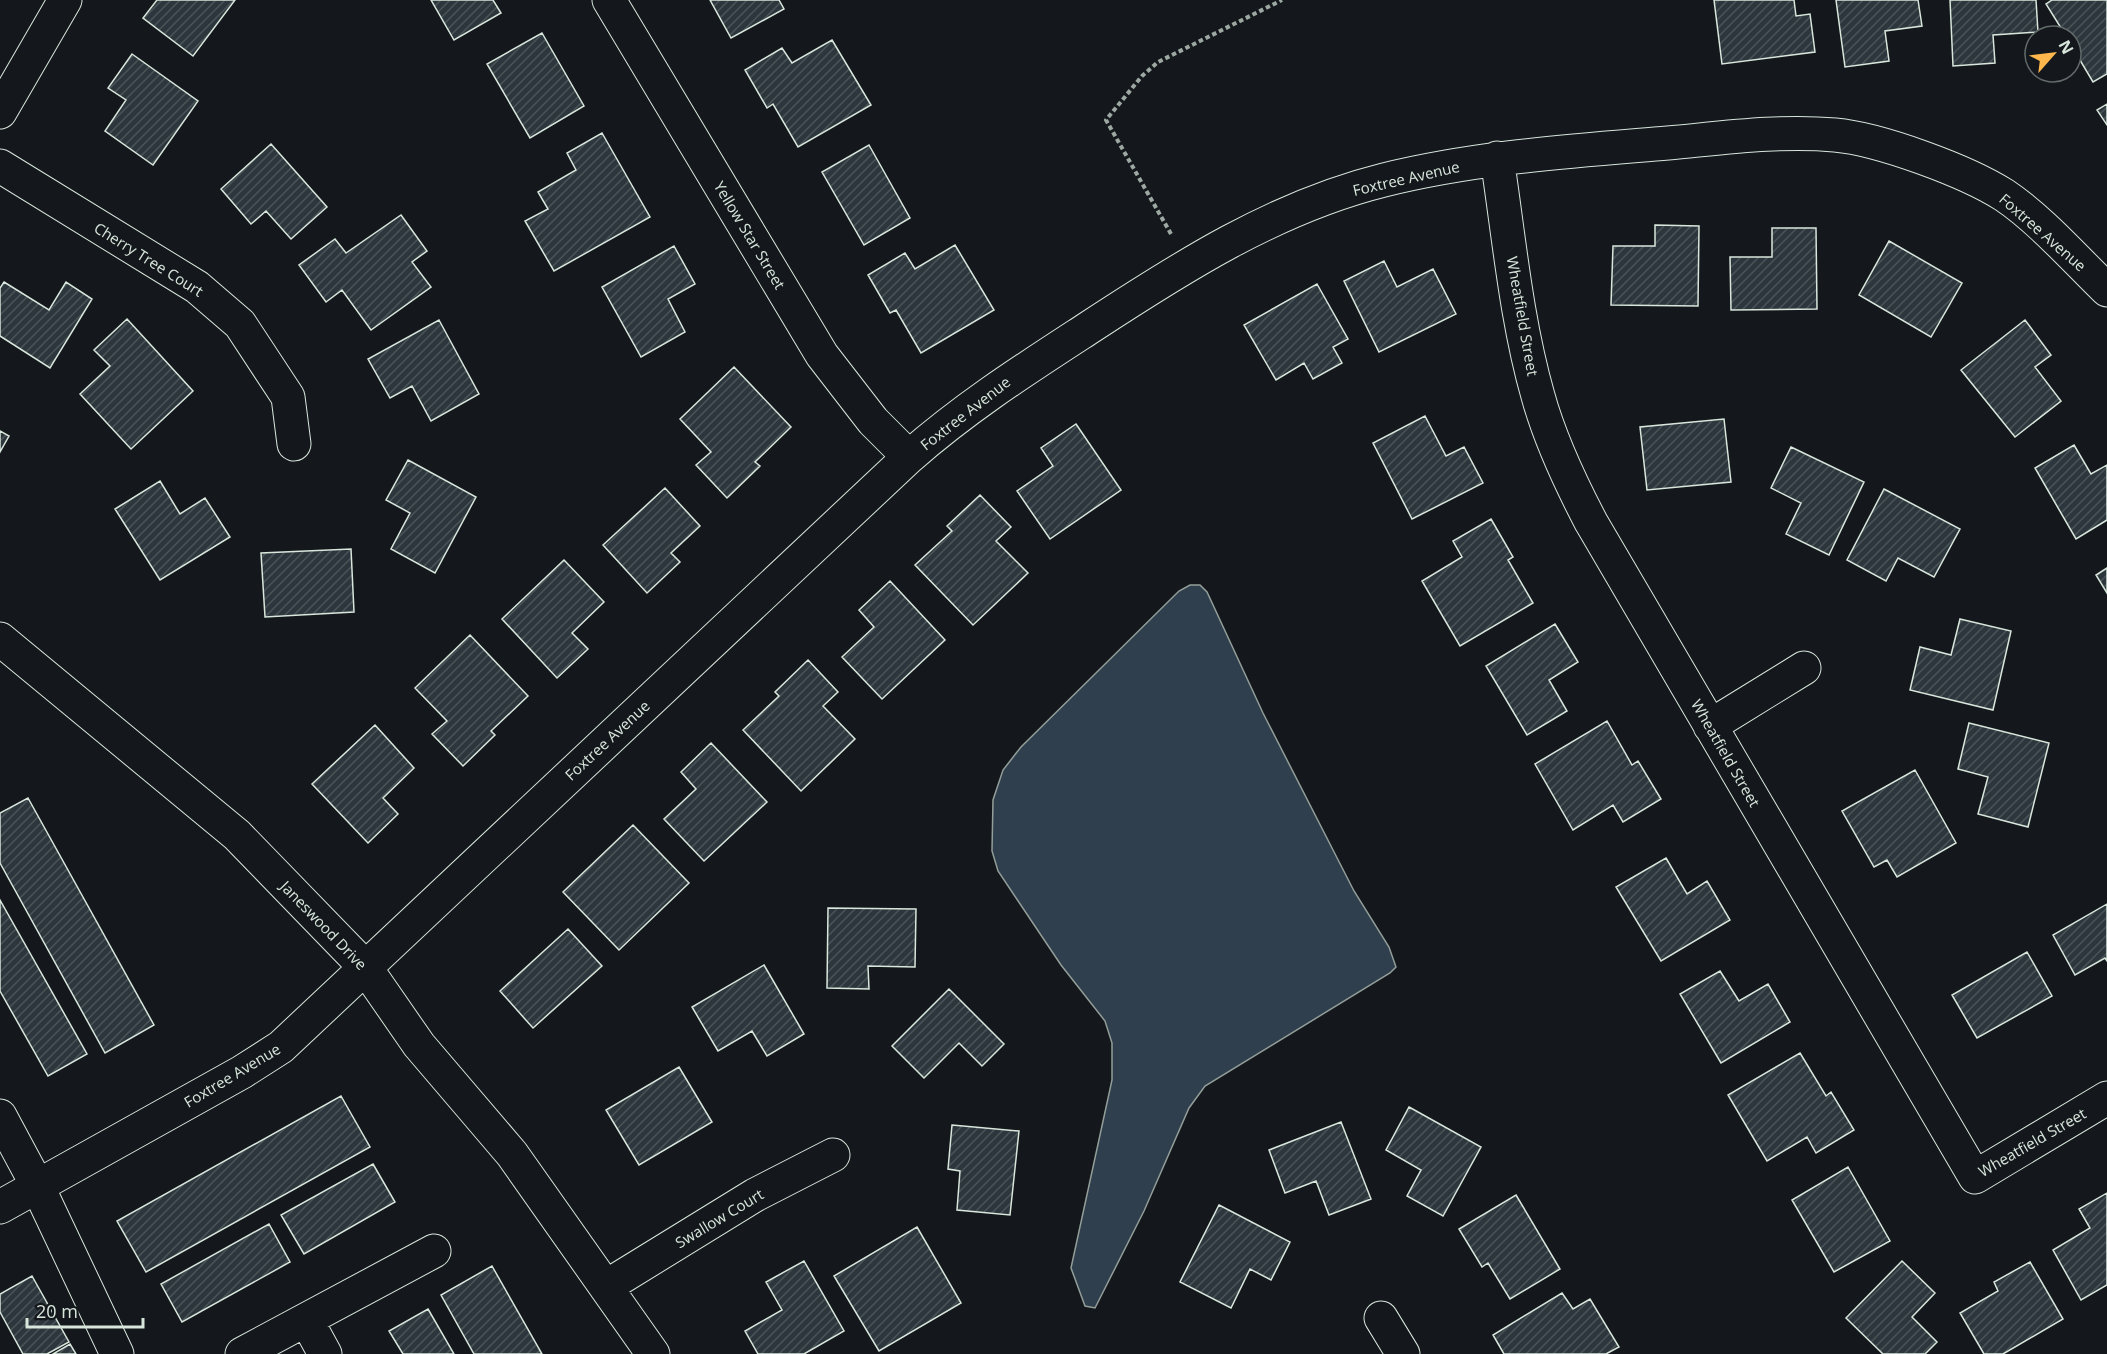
<svg xmlns="http://www.w3.org/2000/svg" width="2107" height="1354" font-family="'Open Sans',sans-serif">
<style>
.water{fill:#2f3f4d;stroke:#939e99;stroke-width:1.5}
.building{fill:url(#building-hatch);stroke:#d8e6dc;stroke-width:1.5}
.lines{fill:none;stroke-linecap:round;stroke-linejoin:round}
.minor-casing{stroke:#d8e6dc;stroke-width:35}
.path{stroke:#9da8a2;stroke-width:4;stroke-dasharray:4.5 3;stroke-linecap:butt}
.minor{stroke:#14181c;stroke-width:33}
.labels{text-anchor:middle;dominant-baseline:central;stroke-width:4.5;stroke-linejoin:round;paint-order:stroke}
.street-label{font-size:15px;fill:#d8e6dc;stroke:#14181c}
</style>
<defs>
<pattern id="building-hatch" width="6" height="6" patternUnits="userSpaceOnUse" patternTransform="scale(1.5)"><rect width="6" height="6" fill="#2c363c"/><path d="M-1 1l2-2M0 6l6-6M5 7l2-2" fill="none" stroke="#4a5358"/></pattern>
</defs>
<rect width="100%" height="100%" fill="#14181c"/>
<path class="water" d="M1190,585H1200L1207,592L1263,713L1354,891L1389,947L1396,967L1390,973L1205,1086L1189,1108L1144,1211L1095,1308L1085,1306L1071,1268L1112,1080V1043L1105,1021L1061,965L998,871L992,851L993,800L1003,770L1021,747L1179,591Z"/>
<path class="building" d="M157,0H235L193,56L143,18Z
M431,0H493L501,13L454,40Z
M710,0H779L784,9L731,38Z
M1714,0H1794L1796,16L1810,14L1815,52L1722,64Z
M1836,0H1918L1922,26L1885,31L1889,61L1845,67Z
M1950,0H2036L2038,32L1993,35L1995,63L1953,66Z
M2052,0H2107V74L2093,82L2071,45V36H2066L2046,4Z
M542,33L584,106L530,138L487,64Z
M832,40L871,105L798,147L773,104L767,108L745,70L782,48L792,63Z
M132,54L198,101L153,165L105,131L126,100L108,88Z
M2107,104V125L2097,110Z
M602,133L650,217L554,271L525,221L548,209L538,192L576,170L567,153Z
M271,144L327,207L291,239L266,211L251,224L221,189Z
M869,145L910,218L864,245L822,172Z
M401,215L427,251L412,262L431,287L371,330L342,290L326,302L299,265L335,239L346,253Z
M1655,225L1699,226L1698,306L1611,305L1613,246H1655Z
M1772,228H1816L1817,309L1731,310L1730,257H1772Z
M1889,241L1962,283L1931,337L1859,295Z
M955,245L994,310L921,353L896,310L890,313L868,275L905,253L915,269Z
M674,246L695,284L668,299L685,332L641,357L602,287Z
M1384,261L1397,287L1433,269L1456,314L1379,352L1344,281Z
M4,282L49,310L66,282L92,299L50,368L0,336V288Z
M1317,284L1348,339L1333,347L1342,363L1313,379L1304,363L1276,380L1244,325Z
M127,319L193,391L131,449L80,394L110,366L94,350Z
M439,320L479,394L431,421L412,386L390,398L368,359Z
M2025,320L2051,355L2035,367L2061,401L2015,437L1961,370Z
M734,367L791,427L755,462L760,466L727,498L696,465L711,452L680,419Z
M1425,416L1446,456L1464,447L1483,483L1412,519L1373,443Z
M1724,419L1731,482L1647,490L1640,427Z
M1076,424L1121,490L1050,539L1017,491L1053,466L1041,448Z
M0,431L9,436L0,452Z
M2074,445L2091,474L2107,465V520L2076,539L2035,468Z
M1791,447L1864,482L1829,555L1786,534L1801,503L1771,488Z
M408,460L476,497L435,573L391,549L410,513L386,500Z
M160,481L180,514L205,498L230,537L160,580L115,509Z
M665,488L700,526L671,553L680,562L647,593L603,545Z
M1884,489L1960,529L1934,577L1898,558L1886,581L1847,560Z
M980,495L1011,527L996,541L1028,573L973,625L915,565L952,531L947,526Z
M1491,519L1513,557L1508,560L1533,603L1460,646L1422,581L1462,557L1453,541Z
M351,549L354,612L265,617L261,553Z
M564,560L604,602L572,633L588,649L557,678L502,619Z
M2107,568V593L2096,575Z
M890,581L945,640L882,699L842,657L874,627L859,610Z
M1960,619L2011,631L1993,710L1910,690L1920,647L1951,655Z
M1555,624L1578,662L1549,680L1567,711L1527,735L1486,666Z
M470,635L528,696L491,731L495,735L463,766L432,734L447,721L415,688Z
M808,660L838,692L823,706L855,739L801,791L743,730L779,696L775,692Z
M1607,721L1632,765L1638,761L1661,799L1623,822L1613,805L1573,830L1535,764Z
M1969,723L2049,743L2028,827L1978,814L1988,777L1958,769Z
M375,725L414,768L383,798L398,814L368,843L312,784Z
M711,743L767,802L704,861L664,819L696,789L681,772Z
M1915,770L1956,843L1897,877L1887,860L1874,867L1842,811Z
M28,798L154,1025L105,1053L0,863V813Z
M633,825L689,883L619,950L563,892Z
M1666,858L1687,894L1707,881L1730,920L1661,961L1616,887Z
M0,900L87,1054L48,1076L0,991Z
M2107,904V961L2105,958L2075,975L2053,935Z
M828,908L916,909L915,967L868,966L869,989L827,988Z
M568,929L602,966L533,1028L500,991Z
M2027,952L2052,996L1977,1038L1952,995Z
M764,965L804,1034L767,1056L752,1031L718,1051L692,1007Z
M1720,971L1739,1001L1768,984L1790,1022L1721,1063L1680,994Z
M949,989L1004,1044L982,1066L959,1043L924,1078L892,1046Z
M1800,1053L1826,1096L1831,1092L1854,1130L1816,1153L1807,1137L1767,1161L1728,1095Z
M679,1067L712,1122L639,1165L606,1110Z
M341,1096L370,1147L146,1272L117,1221Z
M1409,1107L1481,1147L1443,1216L1407,1196L1421,1170L1386,1150Z
M1341,1122L1371,1199L1329,1215L1316,1181L1285,1193L1269,1150Z
M952,1125L1019,1131L1010,1215L957,1210L960,1171L948,1169Z
M373,1164L395,1202L304,1254L281,1215Z
M1848,1167L1890,1241L1834,1272L1792,1200Z
M2107,1193V1285L2081,1300L2053,1250L2090,1228L2079,1209Z
M1516,1195L1560,1269L1510,1299L1488,1263L1482,1267L1459,1229Z
M1219,1205L1290,1242L1271,1280L1250,1269L1231,1308L1180,1282Z
M269,1224L290,1262L182,1322L161,1284Z
M917,1227L961,1303L879,1351L834,1276Z
M804,1261L844,1331L804,1354H758L745,1331L782,1310L766,1282Z
M1902,1261L1935,1293L1912,1317L1937,1342L1925,1354H1883L1846,1318Z
M2030,1262L2063,1319L2003,1354H1984L1960,1313L1998,1291L1994,1282Z
M492,1266L542,1354H474L441,1295Z
M32,1276L69,1342L47,1354H23L0,1312V1294Z
M1562,1293L1573,1309L1590,1299L1619,1347L1606,1354H1504L1493,1335Z
M428,1309L454,1354H403L389,1331Z
M70,1344L76,1354H53Z"/>
<g class="lines">
<defs>
<path id="minor" d="M609,0L822,355L873,421L909,457
M0,112L65,0
M1497,158C1509,237 1516,319 1538,396C1550,440 1570,482 1591,522L1975,1177L2107,1098
M0,166L197,287L240,324L288,397L294,444
M0,639L237,835L365,967L419,1045L512,1154L653,1354
M1710,726L1804,668
M0,1116L37,1185L117,1354
M0,1207L242,1072L281,1047L909,457C966,407 1024,370 1087,329C1180,268 1275,207 1384,180C1477,157 1573,151 1668,143C1723,138 1780,130 1835,135C1880,139 1966,171 2004,195C2040,219 2076,260 2107,290
M607,1286L755,1195L833,1155
M1381,1318L1403,1354
M307,1321L325,1354
M242,1354L434,1251"/>
</defs>
<use href="#minor" class="minor-casing"/>
<path class="path" d="M1171,234L1106,120L1142,76L1158,62L1282,0"/>
<use href="#minor" class="minor"/>
</g>
<g class="labels">
<g class="street-label">
<text transform="translate(1406 178) rotate(-13)">Foxtree Avenue</text>
<text transform="translate(2043 232) rotate(41)">Foxtree Avenue</text>
<text transform="translate(750 235) rotate(59)">Yellow Star Street</text>
<text transform="translate(149 259) rotate(32)">Cherry Tree Court</text>
<text transform="translate(1523 316) rotate(80)">Wheatfield Street</text>
<text transform="translate(965 413) rotate(-38)">Foxtree Avenue</text>
<text transform="translate(607 740) rotate(-43)">Foxtree Avenue</text>
<text transform="translate(1726 753) rotate(60)">Wheatfield Street</text>
<text transform="translate(324 925) rotate(46)">Janeswood Drive</text>
<text transform="translate(232 1075) rotate(-31)">Foxtree Avenue</text>
<text transform="translate(2032 1142) rotate(-30)">Wheatfield Street</text>
<text transform="translate(719 1218) rotate(-31)">Swallow Court</text>
</g>
</g>
<g transform="translate(2053 54) rotate(62)"><circle r="28" fill="#14181c" stroke="#626a69" stroke-width="1.5"/>
<path d="M0-4.5L10 22L0 15L-10 22Z" fill="#ffb74d"/>
<text y="-9" font-size="16" font-weight="bold" text-anchor="middle" fill="#d8e6dc">N</text>
</g>
<path d="M27 1318v9h116v-9" fill="none" stroke="#d8e6dc" stroke-width="3"/>
<text x="36" y="1318" font-size="18" fill="#d8e6dc" stroke="#14181c" stroke-width="4.5" paint-order="stroke">20 m</text>
</svg>
